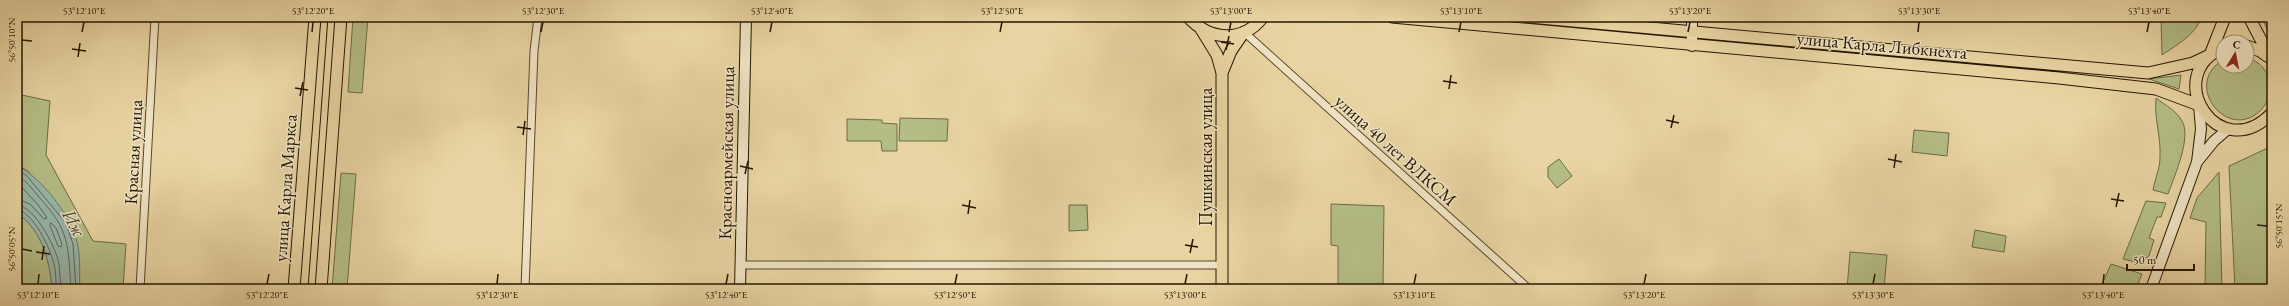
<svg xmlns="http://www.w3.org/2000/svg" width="2289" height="306" font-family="'EB Garamond',serif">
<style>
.green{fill:#b4bd86;stroke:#6c6a44}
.water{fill:#98b7ac;stroke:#6a7768}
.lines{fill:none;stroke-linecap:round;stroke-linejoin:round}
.shore{stroke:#5e6656;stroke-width:1}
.street-casing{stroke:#564629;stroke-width:9}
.secondary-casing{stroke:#251601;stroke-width:12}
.primary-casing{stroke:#251601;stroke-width:13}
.street{stroke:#f0e3c3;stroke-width:7}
.secondary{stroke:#f0e3c3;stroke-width:10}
.primary{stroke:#e8d4a2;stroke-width:11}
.tram{stroke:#251601;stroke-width:1}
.ticks{fill:none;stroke:#251601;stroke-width:1.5}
.labels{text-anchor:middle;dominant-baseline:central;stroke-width:3;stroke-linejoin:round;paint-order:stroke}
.street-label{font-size:18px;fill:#251601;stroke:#f0e3c3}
.water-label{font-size:19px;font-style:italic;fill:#4d4e3d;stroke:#f0e3c3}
.neatline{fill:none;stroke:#251601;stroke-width:1.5}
.ticks-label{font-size:10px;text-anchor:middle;fill:#251601}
</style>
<rect width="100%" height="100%" fill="#e8d4a2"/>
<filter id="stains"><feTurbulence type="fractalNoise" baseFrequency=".005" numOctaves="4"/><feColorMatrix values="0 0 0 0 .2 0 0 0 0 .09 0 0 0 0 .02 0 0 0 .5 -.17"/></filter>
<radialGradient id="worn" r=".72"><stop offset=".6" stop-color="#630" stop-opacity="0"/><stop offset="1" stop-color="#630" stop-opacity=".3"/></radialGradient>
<path class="green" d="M353,17H368L362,93L348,92Z
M2161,17H2201C2197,34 2175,46 2162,55Z
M2263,17H2272V36L2265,25Z
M2247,57C2260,62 2269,71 2270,86C2271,96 2266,105 2260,111C2227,142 2182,84 2223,60V66H2247Z
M2181,75L2179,89L2149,79Z
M17,94L50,101L46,155L93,241L126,244L123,289H80L77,244L28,171L17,165Z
M2156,98C2165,105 2177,111 2182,121C2192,137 2174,177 2168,194L2153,190C2155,179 2160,168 2160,157C2161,135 2154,119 2156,98Z
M900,118L948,119L947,141H899Z
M847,119L882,120V123L897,124V151H882L881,141H847Z
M1914,130L1949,133L1947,156L1912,152Z
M2272,146V289H2235L2229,166Z
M1559,159L1572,176L1557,188L1548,177V167Z
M2219,172L2222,289H2205L2206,222L2190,218L2197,198Z
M341,173L356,174L347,289H332Z
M2146,201L2166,203L2161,217H2157L2149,238L2154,240L2149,256L2140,263L2123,259Z
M1331,204L1384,206L1383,289H1338V246L1331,245Z
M1087,205L1088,230L1069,231V205Z
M17,213C42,230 50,261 52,289H17Z
M1975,230L2006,236L2004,252L1972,247Z
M1850,252L1887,255L1884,289H1847Z
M2111,264L2142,274L2136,289H2100Z"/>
<path class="water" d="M17,165C43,180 69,213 77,242C81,257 79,274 80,289H52C50,261 42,230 17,213Z"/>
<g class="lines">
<path class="shore" d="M17,170L26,175L66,223L73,244L76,289
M17,175C26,180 32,189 39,197C70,231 68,245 71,289
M17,182L39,206L47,218L44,219L30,204L17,199
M17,205C35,206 56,248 59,264C60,272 60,281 61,289
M17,210C33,211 51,250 54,264C56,272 56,281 56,289
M51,223L56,228L62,244L61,247L58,246L50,226Z"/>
<defs>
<path id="street" d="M1244,32L1529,289
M741,265H1222
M140,289L155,17
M525,289L534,51L538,17"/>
<path id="secondary" d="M1692,46V17
M2197,162L2214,141L2228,129
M740,289L746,17
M2151,289L2197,162L2201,129L2199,105"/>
<path id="primary" d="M1188,17C1209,40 1242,44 1263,17
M1392,17L2059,78L2156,89L2199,105
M1529,17L2148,73L2193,63L2210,55
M2249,17L2271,59
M1201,29L1217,55L1222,73V289
M2247,46L2260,51L2267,56
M2223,48C2160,75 2219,168 2272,113
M2210,55L2225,17
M1222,73L1231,51L1244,32
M294,289L315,17
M321,289L341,17"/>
</defs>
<use href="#street" class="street-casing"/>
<use href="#secondary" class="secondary-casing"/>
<use href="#primary" class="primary-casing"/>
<use href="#street" class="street"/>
<use href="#secondary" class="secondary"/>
<use href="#primary" class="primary"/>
<path class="tram" d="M308,289L328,17"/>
</g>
<path class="ticks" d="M82,32L84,22M312,32L313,22M541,32L543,22M770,32L772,22M1000,32L1002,22M1229,32L1231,22M1459,32L1461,22M1688,32L1690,22M1918,32L1919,22M2147,32L2149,22M22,40L32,41M1221,42L1234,44M72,49L86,51M1226,50L1229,36M78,57L80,43M1443,81L1457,83M295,88L308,90M1449,89L1451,75M300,96L303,82M1666,120L1679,123M517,127L531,129M1671,128L1674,115M523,135L525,121M1888,159L1902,162M740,166L753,169M1894,168L1896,154M745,174L748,161M2111,199L2124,201M962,205L976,208M2116,207L2119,193M968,214L970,200M2257,225L2267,226M1185,245L1198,247M22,249L32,251M36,252L50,254M1190,253L1193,239M42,260L44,246M38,284L39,274M267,284L269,274M497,284L498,274M726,284L728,274M955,284L957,274M1185,284L1187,274M1414,284L1416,274M1644,284L1646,274M1873,284L1875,274M2103,284L2104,274"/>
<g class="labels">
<g class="street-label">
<text transform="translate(1882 45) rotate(5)">улица Карла Либкнехта</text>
<text transform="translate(1396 150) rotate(42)">улица 40 лет ВЛКСМ</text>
<text transform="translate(133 152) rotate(-87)">Красная улица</text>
<text transform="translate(726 153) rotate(-89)">Красноармейская улица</text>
<text transform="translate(1205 157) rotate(-90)">Пушкинская улица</text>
<text transform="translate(285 188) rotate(-86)">улица Карла Маркса</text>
</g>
<g class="water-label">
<text transform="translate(74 223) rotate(61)">Иж</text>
</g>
</g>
<rect width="2289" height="306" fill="none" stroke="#e8d4a2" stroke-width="44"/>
<g transform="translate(2235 54) rotate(10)"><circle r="19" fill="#f0e3c3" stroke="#9f9175"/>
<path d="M0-3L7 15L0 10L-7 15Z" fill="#8f2418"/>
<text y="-6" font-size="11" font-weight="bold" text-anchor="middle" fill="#251601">С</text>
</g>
<path d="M2127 264v6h67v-6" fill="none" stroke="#251601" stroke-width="2"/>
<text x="2133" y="264" font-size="12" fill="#251601" stroke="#f0e3c3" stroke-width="3" paint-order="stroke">50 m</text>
<rect x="22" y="22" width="2245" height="262" class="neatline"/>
<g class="ticks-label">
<text x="84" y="14">53°12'10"E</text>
<text x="313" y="14">53°12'20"E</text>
<text x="543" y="14">53°12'30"E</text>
<text x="772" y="14">53°12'40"E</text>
<text x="1002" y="14">53°12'50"E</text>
<text x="1231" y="14">53°13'00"E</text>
<text x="1461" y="14">53°13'10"E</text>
<text x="1690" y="14">53°13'20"E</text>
<text x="1919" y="14">53°13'30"E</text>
<text x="2149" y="14">53°13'40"E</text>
<text transform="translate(11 40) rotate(-90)" y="4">56°50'10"N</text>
<text transform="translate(2278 226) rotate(-90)" y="4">56°50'15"N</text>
<text transform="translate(11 249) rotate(-90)" y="4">56°50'05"N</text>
<text x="38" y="298">53°12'10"E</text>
<text x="267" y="298">53°12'20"E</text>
<text x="497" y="298">53°12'30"E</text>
<text x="726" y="298">53°12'40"E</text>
<text x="955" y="298">53°12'50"E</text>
<text x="1185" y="298">53°13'00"E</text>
<text x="1414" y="298">53°13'10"E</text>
<text x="1644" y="298">53°13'20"E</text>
<text x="1873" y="298">53°13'30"E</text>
<text x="2103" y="298">53°13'40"E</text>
</g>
<rect width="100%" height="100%" filter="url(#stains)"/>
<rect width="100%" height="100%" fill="url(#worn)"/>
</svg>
